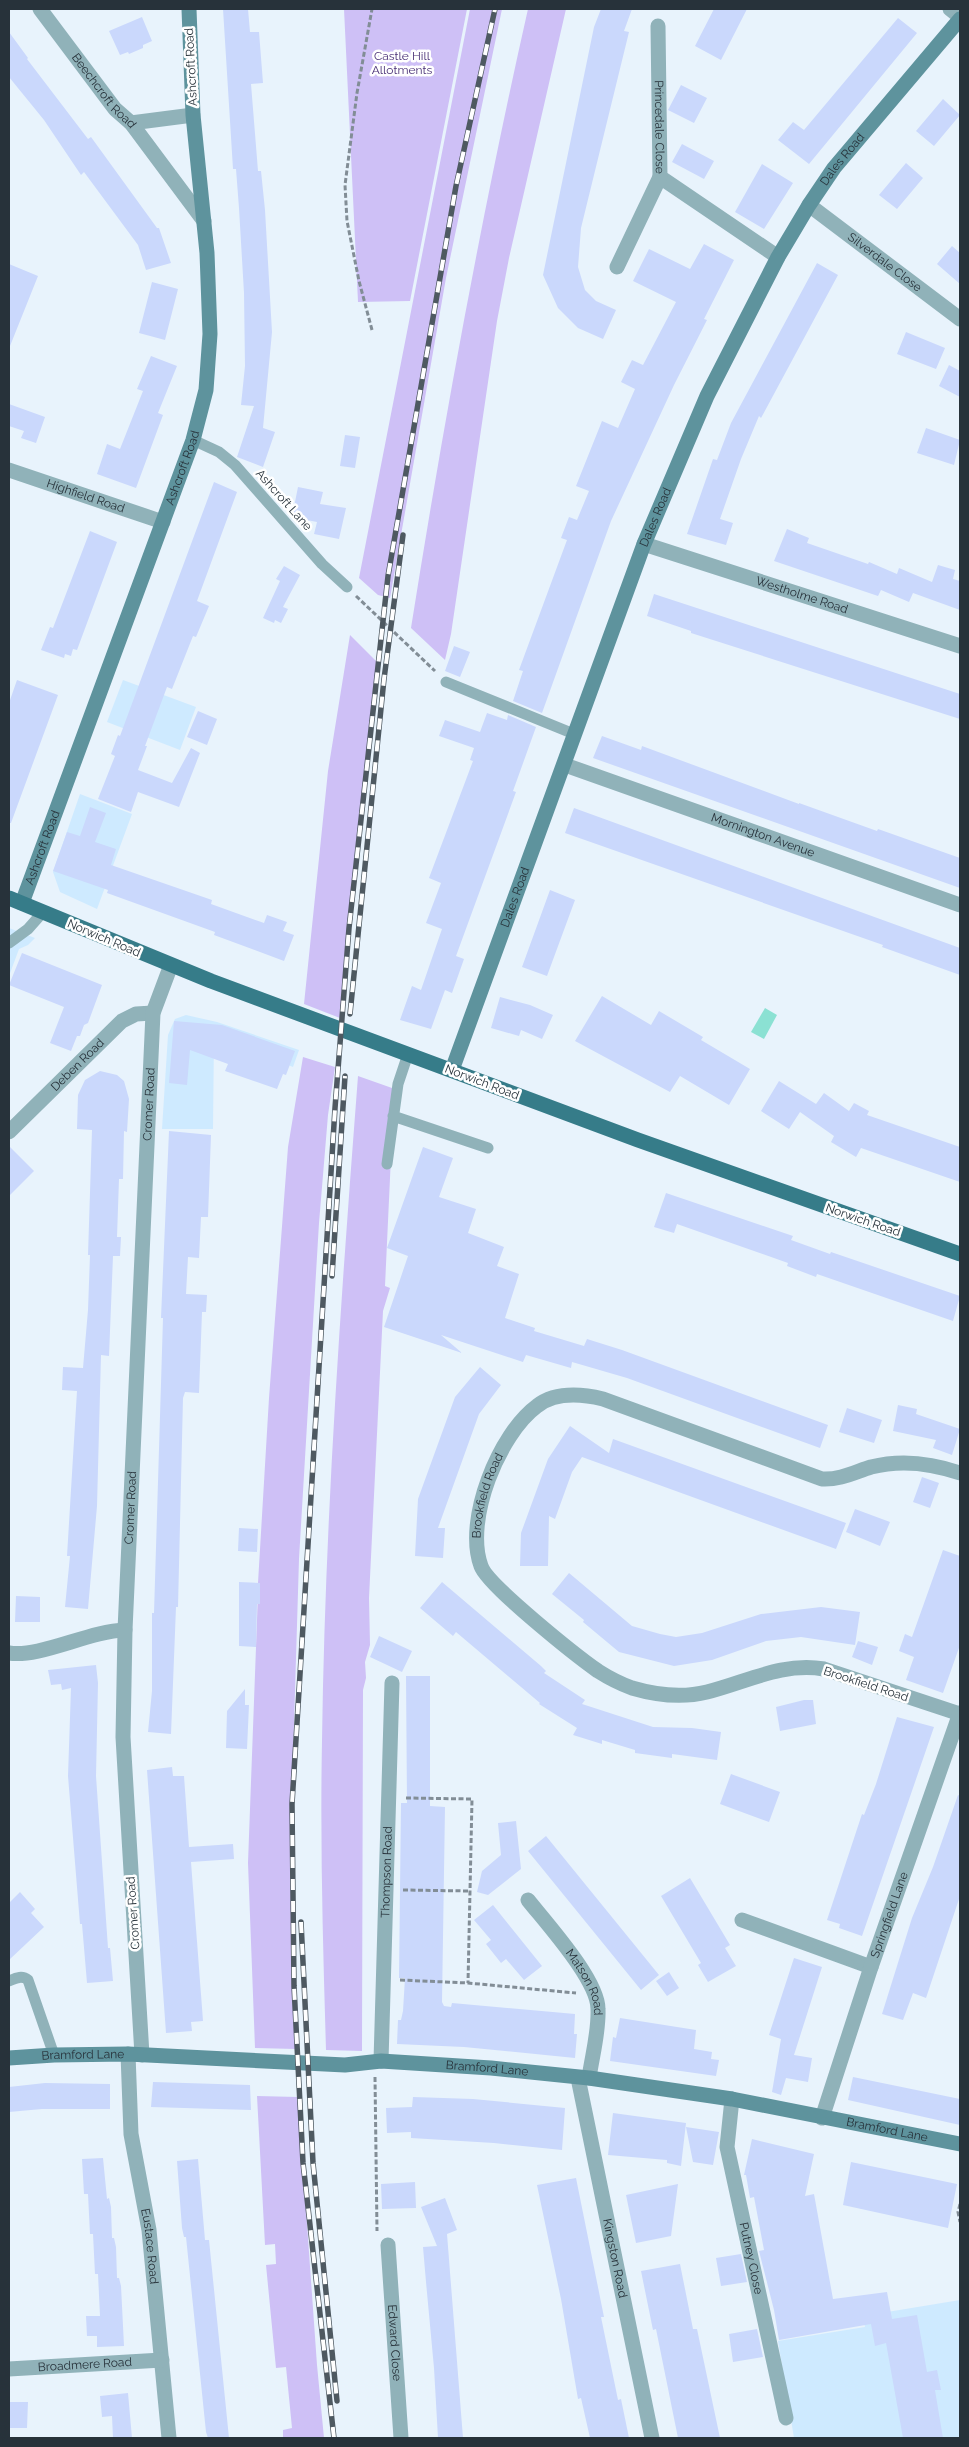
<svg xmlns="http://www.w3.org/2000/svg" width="969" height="2447" font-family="Raleway,sans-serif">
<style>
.built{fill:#ceeaff}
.green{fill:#cec0f6}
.water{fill:#8be1d3}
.building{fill:#cad8fc}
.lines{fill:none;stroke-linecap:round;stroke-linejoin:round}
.path{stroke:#828d96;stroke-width:3;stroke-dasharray:5 2.5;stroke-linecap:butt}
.lane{stroke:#90b2b9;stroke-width:11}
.street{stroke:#90b2b9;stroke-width:15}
.secondary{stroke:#5e939d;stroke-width:15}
.primary{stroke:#367c89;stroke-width:15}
.rail-casing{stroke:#4e5961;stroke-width:5.5}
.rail{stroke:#fff;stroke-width:4;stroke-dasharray:11;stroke-linecap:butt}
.labels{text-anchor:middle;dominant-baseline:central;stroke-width:5;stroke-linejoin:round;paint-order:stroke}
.park-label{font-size:12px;fill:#472e74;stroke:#fff}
.street-label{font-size:12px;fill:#27323a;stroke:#fff}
</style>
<rect width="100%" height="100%" fill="#e8f3fc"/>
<path class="built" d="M123,680L196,707L180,750L107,722Z
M80,794L132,814L97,909L60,892L53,872Z
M9,928L35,938L28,945L19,949L9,976Z
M186,1015L217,1022L299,1050L293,1067L214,1035L213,1129H162L168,1035L175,1019Z
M960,2300V2438H794L778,2341L865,2327L863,2316Z"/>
<path class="green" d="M344,9H467L410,301L358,302Z
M470,9H502L446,278L390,598L378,595L359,578Z
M528,9H566L509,258L497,321L451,634L445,660L411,628C444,420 482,213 528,9Z
M350,635L380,665L355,852L340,1018L304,1004L328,771Z
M303,1057L335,1067L328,1115L319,1223L299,1559L293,1757L296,2049L255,2048L248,1863L258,1593H260V1584L258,1583L269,1398L288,1147Z
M358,1076L392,1088L394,1092L385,1286L390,1288L383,1311L369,1598L370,1645L365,1662L366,1678L363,1690L362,2051L326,2050C323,1947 320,1844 322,1741C325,1519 341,1297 358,1076Z
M257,2096L298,2097L317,2365L324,2438H283V2430L292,2428L286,2367L276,2368L266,2265L276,2264L275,2244L265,2245Z"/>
<path class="water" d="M765,1008L777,1015L764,1039L751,1032Z"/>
<path class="building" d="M223,9H248L250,32H259L263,83L251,84L258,171H261L265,210L272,332L263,428L275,432L263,467L237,457L254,406L241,405L245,366L244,293L239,208L236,169H233Z
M601,9H632L624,31L629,32L581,228L578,267L585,290L596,301L616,310L603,339L578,328L558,308L543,275L594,27Z
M714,9H747L721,60L695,46Z
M142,17L152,41L143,45V48L129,54L128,52L120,55L109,31Z
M898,18L917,33L809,164L778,140L793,122L804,130Z
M9,32L28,58L27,59L88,139L91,137L157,228H159L171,263L146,270L138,245L84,172L81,175L44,120L9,77Z
M681,85L707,98L694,123L668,110Z
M943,99L960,115L934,146L916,131Z
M682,144L714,161L704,179L672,162Z
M906,163L923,178L897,209L879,195Z
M762,164L793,183L764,229L735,212Z
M704,244L734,260L704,319L707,320L674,385L611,521L542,713L513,701L523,671L519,670L567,540L561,538L569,517L577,520L589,491L576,486L602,421L618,428L635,389L621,382L632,360L643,365L676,302L633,281L649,249L690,269Z
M952,246L960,253V284L937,264Z
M817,263L838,275L761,418L759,416L741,459L720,519L733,523L726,545L687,534L713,459L717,460L731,423Z
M9,264L38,276L10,346H9Z
M152,282L178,289L165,340L139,333Z
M906,332L945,348L936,369L897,354Z
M151,356L177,366L158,413L163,415L136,488L97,474L107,444L120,449L143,391L137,389Z
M949,365L960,371V397L939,386Z
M9,404L45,417L36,443L21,438L24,431L9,426Z
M926,428L960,440L954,465L917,453Z
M345,435L360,437L355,468L340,466Z
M214,482L237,492L197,601L209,606L196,637L193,636L172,689L167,687L145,746H147L138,770L172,783L191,748L200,753L179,807L138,792L131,812L98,799L115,756L111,754L118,735L120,736Z
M298,487L323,492L320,504L346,508L339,539L314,534L317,522L292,517Z
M787,529L809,538L807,543L868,564L869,562L897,574L899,568L932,582L938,565L955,570L953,579L960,581V610L913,593L909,602L881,590L878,596L774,561Z
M90,531L117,542L77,650L73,649L71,656L65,654L64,658L41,650L50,627L53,628Z
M284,566L300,575L283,607L288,609L281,623L275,620L274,623L263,618L280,581L276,579Z
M654,594L960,694V719L691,633V631L647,616Z
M454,646L470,652L460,677L445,671Z
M17,680L58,695L11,823H9V703Z
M198,711L217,719L207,745L187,737Z
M487,713L507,720L508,715L536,727L513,791L516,792L456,956L464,959L452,993L445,990L431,1029L400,1020L412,986L421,990L442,929L426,923L441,883L429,878L473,761L470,760L474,748L439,736L445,720L480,732Z
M602,736L641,750L642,746L799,804V803L877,831L878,829L960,858V888L593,758Z
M90,807L106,813L95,842L116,849L111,865L212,900L211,904L264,923L267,915L287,922L283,931L294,935L284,961L214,935L215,932L107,893L108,890L53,871L67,832L80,836Z
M574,808L960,948V975L882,947L883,945L565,833Z
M550,890L575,900L547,976L522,967Z
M22,953L102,985L88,1023L84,1025L80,1036H77L71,1051L50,1043L64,1007L9,985Z
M602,996L651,1025L659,1011L703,1037L701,1040L750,1069L729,1105L680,1076L670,1092L575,1041Z
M500,997L530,1005L553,1015L542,1039L521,1030L519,1036L491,1028Z
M174,1021L222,1025L295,1051L286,1075L283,1074L277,1089L225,1071L228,1064L190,1050L187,1085L169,1083Z
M100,1071L117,1075L124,1081L129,1099L127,1132L124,1131L123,1179H119L117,1237H121L120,1256H113L109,1356L101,1355L97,1506L88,1609L65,1607L70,1556H67L77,1391L62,1390L63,1367L83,1368L88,1310L90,1255H88L92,1130L77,1129L78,1095L85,1080Z
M779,1081L816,1104L824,1093L849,1111L854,1103L869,1111L867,1115L960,1147V1182L861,1148L856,1157L831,1142L834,1136L800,1112L789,1129L761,1111Z
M169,1131L211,1135L208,1217H201L199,1258L188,1257L186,1294L207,1295L206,1312H202L199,1393L185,1392L183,1398L178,1607H176L171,1734L148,1732L152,1691V1613H154L163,1318H161Z
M9,1146L34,1171L9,1196Z
M423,1147L453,1158L439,1197L476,1209L468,1233L504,1247L497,1266L519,1274L505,1318L535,1328L534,1331L584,1346L587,1339L622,1350L828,1425L820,1448L627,1378L572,1362L571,1368L526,1355L523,1362L441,1335L462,1353L384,1327L408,1256L387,1248Z
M666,1193L793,1236L791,1240L830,1254L831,1252L960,1296L953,1321L817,1274L816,1277L787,1266L788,1263L677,1224L674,1233L654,1227Z
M480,1367L501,1385L479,1414L438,1528H445L443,1558L415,1556L418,1499L455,1397Z
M898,1405L917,1409L916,1414L960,1429L952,1455L933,1448L936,1440L893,1431Z
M847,1408L882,1420L874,1443L839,1432Z
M570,1426L609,1453L613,1439L846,1523L836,1549L582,1457L572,1472L555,1519L549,1516L548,1566H520L521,1533L548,1459Z
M922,1477L939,1483L930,1508L913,1502Z
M855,1509L890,1522L880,1546L846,1532Z
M239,1528L258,1529L257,1552L238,1551Z
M943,1550L960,1556V1645L943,1693L906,1680L914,1657L899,1651L905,1634L912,1637Z
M569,1573L632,1626L660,1634L676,1637L702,1633L761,1614L821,1607L860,1612L855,1645L801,1637L766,1641L712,1660L674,1666L619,1652L583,1622L584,1620L552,1594Z
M239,1582L260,1583V1604H257L256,1647L239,1646Z
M442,1582L541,1666L546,1671L544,1673L585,1700L582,1704L653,1727L692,1728L721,1732L717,1760L672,1754V1758L635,1753V1750L602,1740V1744L573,1735L577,1728L539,1704L540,1703L456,1632L453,1636L420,1608Z
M16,1596L40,1597V1622H15Z
M379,1636L412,1651L402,1672L370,1657Z
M858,1641L878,1647L872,1665L852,1657Z
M96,1665L98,1683L96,1776L108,1948H110L113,1981L87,1983L82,1924H80L68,1776L71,1688L62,1690L61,1684L51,1685L48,1670Z
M406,1676H430V1806L445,1807L442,2002L444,2006L451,2007L452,2003L575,2014L574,2034H577L575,2058L464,2047L397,2044L398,2020H401L403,2011L405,1978H399L401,1803H407Z
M245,1689V1705H249L247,1749L226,1748L227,1711Z
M804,1700H813L816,1724L780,1731L776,1707Z
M897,1717L934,1727L862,1936L839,1928L840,1924L827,1920L862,1814L864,1815L876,1784Z
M172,1767L173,1776H184L189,1847L233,1844L234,1859L191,1862L203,2021L191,2022L192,2031L166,2033L147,1770Z
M731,1774L780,1792L769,1822L720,1804Z
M958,1795L960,1796V1896L926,1998L913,1993L903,2020L882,2014L912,1918L933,1867Z
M516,1821L521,1869L488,1895L477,1892L482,1871L501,1855L498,1823Z
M546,1836L659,1975L641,1990L528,1851Z
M690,1878L730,1945L725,1948L736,1966L708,1982L698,1965L701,1963L661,1896Z
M20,1892L35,1909L31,1913L44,1927L9,1960V1903Z
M493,1905L542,1966L524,1980L506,1959L501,1963L486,1944L491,1940L474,1920Z
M794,1958L822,1967L794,2055L812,2058L808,2082L786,2078L781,2095L772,2092L781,2039L769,2035Z
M669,1972L679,1988L667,1996L656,1981Z
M620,2018L696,2030L694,2049L712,2052L711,2059L719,2060L716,2076L610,2061L613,2037L616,2038Z
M853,2077L960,2099V2125L848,2100Z
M153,2082L250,2085L251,2110L151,2107Z
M45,2083L110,2084V2109H42L9,2112V2087Z
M413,2097L473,2099L565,2108L562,2150L494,2143L411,2138V2132L387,2133L386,2108L412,2107Z
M613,2113L686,2123L681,2166L667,2163V2160L608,2155Z
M686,2127L719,2132L713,2165L693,2162Z
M752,2139L814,2154L805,2196L814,2194L833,2299L887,2292L892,2319L917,2315L927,2372L937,2370L941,2390H935L943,2438H903L886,2343L875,2346L871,2324L779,2340L774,2310L759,2251L764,2250L754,2197L750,2198L746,2175H744Z
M103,2158L107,2199L109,2198L111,2207L112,2238H114L116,2247L117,2278H119L121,2286L124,2346L97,2347V2336H87L86,2316H100L98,2274H95L93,2234H90L88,2194H84L82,2159Z
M198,2159L205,2240H209L229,2438H208L206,2432L186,2237H184L182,2228L177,2161Z
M851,2162L957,2184L948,2228L843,2205Z
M576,2178L604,2317H601L618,2400L621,2399L629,2438H590L581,2398L578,2399L561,2299L537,2185Z
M415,2182L416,2208L382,2209L381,2184Z
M678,2184L671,2236L636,2243L626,2195Z
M445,2198L457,2230L447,2234L463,2438H438L434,2368L426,2282L423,2247L437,2246L421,2207Z
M741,2254L747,2282L721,2286L716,2258Z
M680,2264L693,2329H697L720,2438H678L656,2329L653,2330L641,2271Z
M757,2329L763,2357L733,2362L729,2334Z
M128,2393L132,2438H113L112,2416L102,2417L100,2396Z
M9,2402H28L27,2428H9Z"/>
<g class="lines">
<path class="path" d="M372,330L359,281L347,221L345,185L357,93L372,9
M356,596L435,671
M406,1798L472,1799L468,1983
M403,1890L470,1891
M400,1980L468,1983L576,1993
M375,2077L377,2231
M960,2204L958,2212L960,2222"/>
<path class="lane" d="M193,440L219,452L235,465L322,564L347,587
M446,682L574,734
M9,943L28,929L43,912
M393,1116L488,1148
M387,1164L398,1084L408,1054
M9,1981C16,1978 22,1975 28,1980L54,2055"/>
<g class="street">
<path id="s1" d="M40,9L115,109L131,123L204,221"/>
<path d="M950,9L960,17"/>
<path id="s2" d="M658,26L660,177L778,257"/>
<path d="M131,123L193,115"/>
<path id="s3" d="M809,205L960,319"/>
<path d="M617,267L660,177"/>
<path id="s4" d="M9,470L163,522"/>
<path id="s5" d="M644,544L960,646"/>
<path id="s6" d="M565,765L960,905"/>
<path id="s7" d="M9,1132L122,1021L136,1014L153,1013"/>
<path d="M9,1653C40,1658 89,1631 125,1630"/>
<path id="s8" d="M960,1714L824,1669C782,1662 747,1682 707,1692C683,1698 656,1695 632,1688C621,1684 609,1678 598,1671C578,1657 487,1585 481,1566C464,1520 499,1434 537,1406C555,1392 582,1394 603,1399L822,1479C840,1480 855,1472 871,1467C902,1459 931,1463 960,1473"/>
<path id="s9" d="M528,1900C547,1924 598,1980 598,2009C599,2032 592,2056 589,2078"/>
<path d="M742,1920L871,1967"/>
<path id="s10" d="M128,2054L131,2134L149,2230L169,2438"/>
<path id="s11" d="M142,2055L123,1737L125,1630L153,1013L171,965"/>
<path id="s12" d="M381,2061L392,1683"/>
<path id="s13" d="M578,2078L652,2438"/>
<path id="s14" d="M732,2099L727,2147L786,2418"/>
<path id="s15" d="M822,2118L871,1967L960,1713"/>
<path id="s16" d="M388,2245L401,2438"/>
<path id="s17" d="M9,2369L162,2360"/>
</g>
<g class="secondary">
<path id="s18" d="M22,903L193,440L206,390L210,334L207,253L193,115L189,9"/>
<path id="s19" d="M452,1070L644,544L707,396L778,257L809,205L834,168L960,19"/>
<path id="s20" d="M9,2058L54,2055L128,2054L345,2065L381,2061L491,2068L589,2078L732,2099L960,2144"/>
</g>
<path class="primary" d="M9,898L211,981L638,1140L960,1254"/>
<defs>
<path id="rail" d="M350,1014L384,679L403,535
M332,1276L345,1076
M301,1922L313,2163L337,2401
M334,2438L303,2163L294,1986L292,1804L335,1108L349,928L388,576L456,186L495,9"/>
</defs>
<use href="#rail" class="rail-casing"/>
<use href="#rail" class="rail"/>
</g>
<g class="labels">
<g class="park-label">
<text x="402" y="56">Castle Hill<tspan x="402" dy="14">Allotments</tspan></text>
</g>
<g class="street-label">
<text transform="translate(191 67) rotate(-93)">Ashcroft Road</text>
<text stroke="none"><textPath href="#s1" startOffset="104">Beechcroft Road</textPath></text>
<text stroke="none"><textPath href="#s2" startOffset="101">Princedale Close</textPath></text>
<text stroke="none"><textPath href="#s19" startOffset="994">Dales Road</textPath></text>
<text stroke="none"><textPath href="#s3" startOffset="95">Silverdale Close</textPath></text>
<text stroke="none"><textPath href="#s18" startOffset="464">Ashcroft Road</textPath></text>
<text stroke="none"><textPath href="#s4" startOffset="81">Highfield Road</textPath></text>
<text transform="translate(284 500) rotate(48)">Ashcroft Lane</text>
<text stroke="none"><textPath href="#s19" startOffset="589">Dales Road</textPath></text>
<text stroke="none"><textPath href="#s5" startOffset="166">Westholme Road</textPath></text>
<text stroke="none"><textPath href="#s6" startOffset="210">Mornington Avenue</textPath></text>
<text stroke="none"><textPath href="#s18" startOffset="59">Ashcroft Road</textPath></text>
<text stroke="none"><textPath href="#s19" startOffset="184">Dales Road</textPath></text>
<text transform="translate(104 938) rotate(23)">Norwich Road</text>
<text stroke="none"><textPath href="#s7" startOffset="96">Deben Road</textPath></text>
<text transform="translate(482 1082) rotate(21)">Norwich Road</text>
<text stroke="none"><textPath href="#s11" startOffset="952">Cromer Road</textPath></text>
<text transform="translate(863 1220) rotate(19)">Norwich Road</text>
<text stroke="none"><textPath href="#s8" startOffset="608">Brookfield Road</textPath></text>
<text stroke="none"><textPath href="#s11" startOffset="548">Cromer Road</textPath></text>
<text transform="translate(866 1684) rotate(18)">Brookfield Road</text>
<text stroke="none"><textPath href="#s12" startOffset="189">Thompson Road</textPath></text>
<text transform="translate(133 1913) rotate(-94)">Cromer Road</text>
<text stroke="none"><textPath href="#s15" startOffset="214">Springfield Lane</textPath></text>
<text stroke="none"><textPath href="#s9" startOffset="101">Matson Road</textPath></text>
<text stroke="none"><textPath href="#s20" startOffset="74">Bramford Lane</textPath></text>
<text stroke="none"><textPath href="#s20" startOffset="479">Bramford Lane</textPath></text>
<text stroke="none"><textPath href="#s20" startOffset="884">Bramford Lane</textPath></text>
<text stroke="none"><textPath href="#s10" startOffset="194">Eustace Road</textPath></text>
<text stroke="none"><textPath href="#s13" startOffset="184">Kingston Road</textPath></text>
<text stroke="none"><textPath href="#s14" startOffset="162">Putney Close</textPath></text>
<text stroke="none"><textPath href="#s16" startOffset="98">Edward Close</textPath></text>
<text stroke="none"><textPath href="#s17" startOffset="76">Broadmere Road</textPath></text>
</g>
</g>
<rect width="969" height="2447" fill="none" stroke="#27323a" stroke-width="20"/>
</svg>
